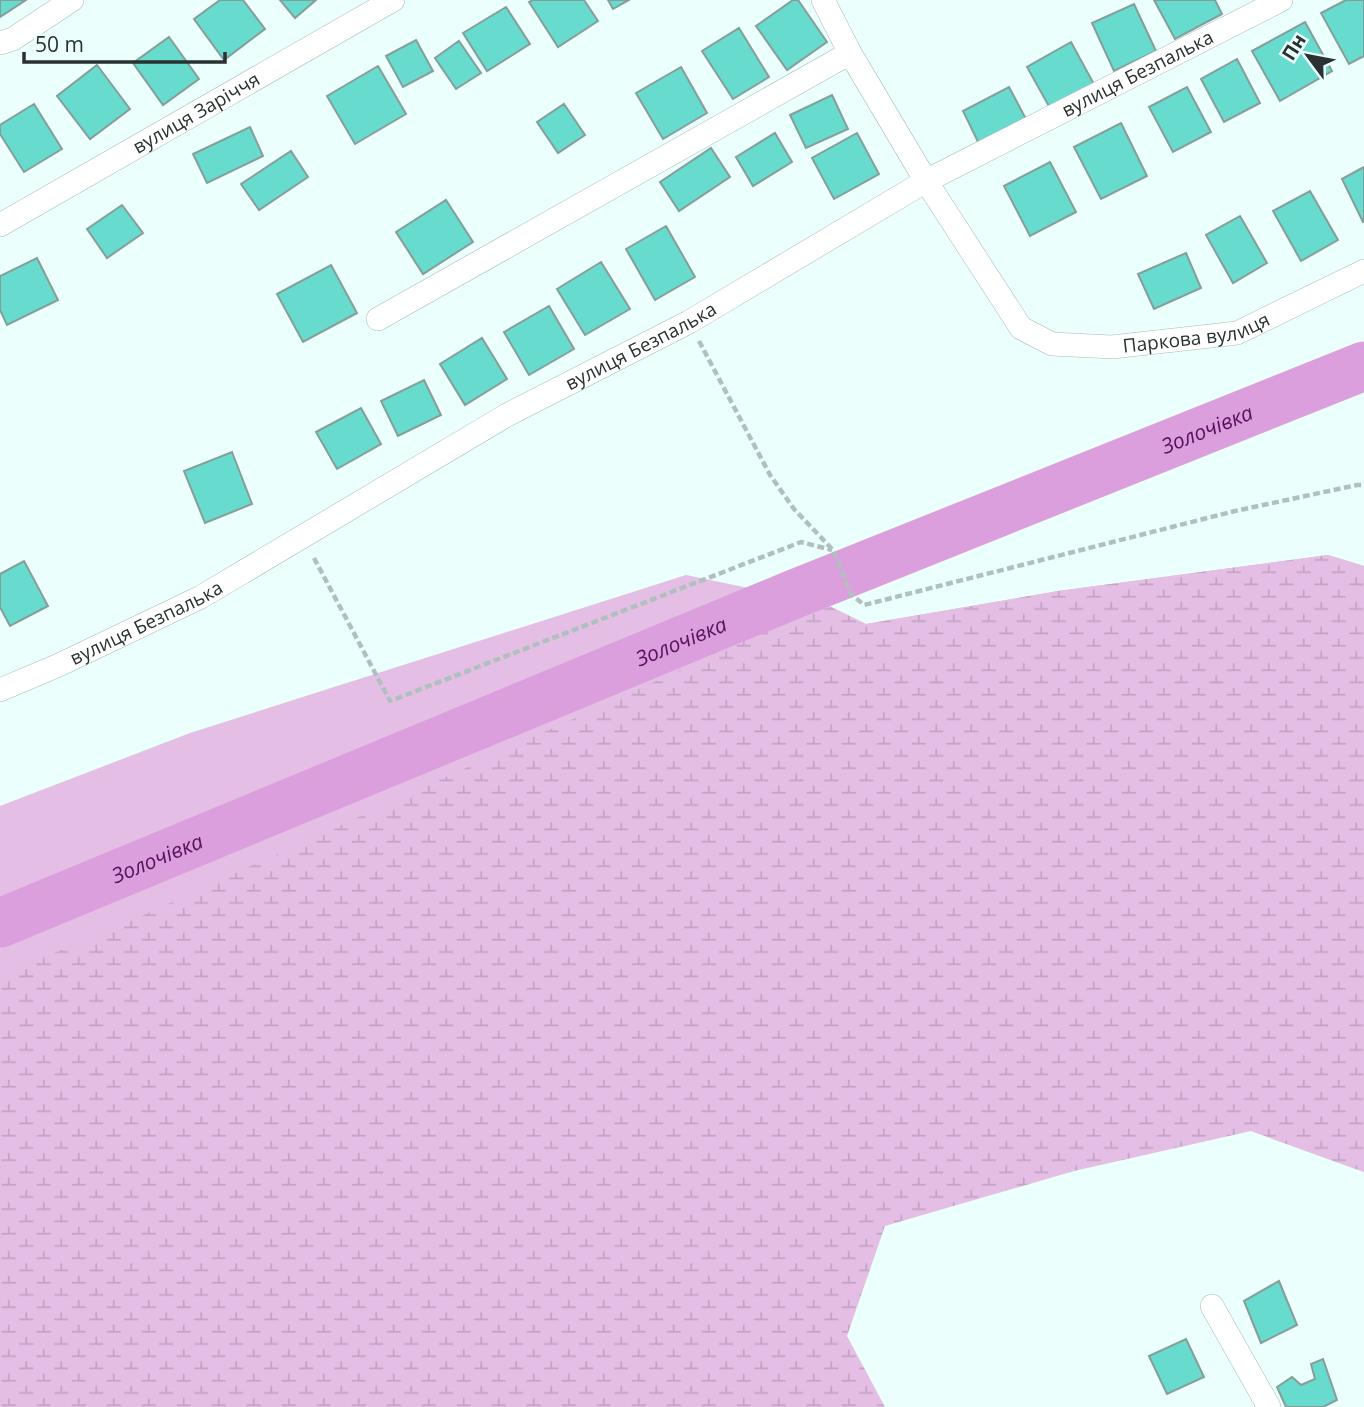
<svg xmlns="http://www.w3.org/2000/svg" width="1364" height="1407" font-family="'Open Sans',sans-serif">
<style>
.grass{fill:#e4bee4}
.wetland{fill:url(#wetland-marsh)}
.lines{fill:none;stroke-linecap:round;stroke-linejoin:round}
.river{stroke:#dc9fdd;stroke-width:49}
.building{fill:#67dbce;stroke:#869e9a;stroke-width:2}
.street-casing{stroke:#a4bcb8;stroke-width:24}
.path{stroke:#b0c0be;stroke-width:4.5;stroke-dasharray:7 3.5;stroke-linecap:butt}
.street{stroke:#fff;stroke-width:23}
.labels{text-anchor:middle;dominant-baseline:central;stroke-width:7;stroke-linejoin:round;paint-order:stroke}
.street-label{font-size:19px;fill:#293231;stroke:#ebfffc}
.water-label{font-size:21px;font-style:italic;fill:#59115d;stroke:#ebfffc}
</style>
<defs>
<pattern id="wetland-marsh" width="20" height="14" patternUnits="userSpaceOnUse" patternTransform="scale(1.75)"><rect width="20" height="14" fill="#e4bee4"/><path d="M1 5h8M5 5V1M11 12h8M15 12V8" fill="none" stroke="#c4a4c4"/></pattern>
</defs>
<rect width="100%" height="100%" fill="#ebfffc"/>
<path class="grass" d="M1328,555L1364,566V1172L1251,1131L0,1069V806L190,733L686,575L825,604L866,624L1058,591Z"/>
<path class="wetland" d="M1328,555L1364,566V1172L1251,1131L1074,1171L885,1226L847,1336L885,1407H0V974L100,935L825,604L866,624L1058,591Z"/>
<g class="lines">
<path class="river" id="s1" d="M0,923L792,595L1364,366"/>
</g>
<path class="building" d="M0,0H26L0,17Z
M220,0H243L265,29L224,60L194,19Z
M280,0H316L295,18Z
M533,0H584L598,21L558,47L529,2Z
M608,0H629L613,9Z
M793,0H798L827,42L787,70L756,26Z
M1154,0H1215L1222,14L1175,39Z
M1346,0H1364V56L1349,64L1321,13Z
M1134,4L1156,51L1114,71L1092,23Z
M506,7L530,44L487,71L463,33Z
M1305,22L1332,71L1280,101L1252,51Z
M739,28L769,77L733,99L702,51Z
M169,37L199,79L163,105L133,63Z
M416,40L433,71L403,87L386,56Z
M459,41L481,73L456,89L435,58Z
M1071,42L1095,86L1051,110L1027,67Z
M1237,59L1260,103L1224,122L1201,79Z
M97,65L130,109L90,139L57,96Z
M378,66L406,114L355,144L327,96Z
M681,67L707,113L663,139L636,93Z
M1009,87L1026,119L979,144L963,111Z
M1187,87L1211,132L1173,152L1149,107Z
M832,95L848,129L806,148L790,115Z
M34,104L62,149L24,172L0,134V125Z
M564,104L585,135L558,153L537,122Z
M1121,123L1147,176L1101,199L1074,147Z
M250,127L263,156L207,183L193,154Z
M775,133L792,162L753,186L736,157Z
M857,133L879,174L834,199L812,158Z
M711,148L730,177L679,211L660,182Z
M291,151L308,177L259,210L241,184Z
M1050,162L1076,212L1030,236L1004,186Z
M1364,167V222H1363L1342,179Z
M1310,191L1338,240L1301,261L1273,211Z
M446,200L473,242L423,274L396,232Z
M122,205L143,233L107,258L87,229Z
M1240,216L1267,263L1233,283L1206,235Z
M666,226L695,277L655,300L626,249Z
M1186,253L1201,288L1154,309L1138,274Z
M37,258L58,300L7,325L0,310V276Z
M601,262L630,309L585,335L557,289Z
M331,265L357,313L303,342L277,294Z
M549,306L574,349L529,375L504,332Z
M482,338L507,379L465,405L440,364Z
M424,380L441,415L398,436L381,401Z
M361,408L381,444L337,469L316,432Z
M232,452L252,504L205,523L184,471Z
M24,561L48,606L10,626L0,607V574Z
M1279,1281L1297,1325L1261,1343L1244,1301Z
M1186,1339L1204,1377L1167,1394L1149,1356Z
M1323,1359L1337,1400L1323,1407H1286L1277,1387L1292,1377L1301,1385L1315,1379L1311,1364Z"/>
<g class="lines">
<defs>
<g id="street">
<path id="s2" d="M823,0L850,53L926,181L1021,328L1052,344L1112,347L1237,333L1364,271"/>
<path d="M0,43L13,39L72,0"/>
<path id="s3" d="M0,225L393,0"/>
<path d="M378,319L850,53"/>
<path id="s4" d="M0,690L59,665L201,597L507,415L689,322L926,181L1281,0"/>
<path d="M1212,1306L1269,1407"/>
</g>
</defs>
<use href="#street" class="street-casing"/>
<path class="path" d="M699,341L770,475L794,509L833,550L851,594L864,605L1235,511L1357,485H1364
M314,558L390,701L801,542L832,550"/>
<use href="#street" class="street"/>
</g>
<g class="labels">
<g class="street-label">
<text stroke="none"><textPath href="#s4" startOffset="1295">вулиця Безпалька</textPath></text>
<text stroke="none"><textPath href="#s3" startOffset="226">вулиця Заріччя</textPath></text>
<text stroke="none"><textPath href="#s2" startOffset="564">Паркова вулиця</textPath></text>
<text stroke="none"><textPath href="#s4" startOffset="728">вулиця Безпалька</textPath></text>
<text stroke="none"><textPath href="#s4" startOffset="161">вулиця Безпалька</textPath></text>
</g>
<g class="water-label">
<text stroke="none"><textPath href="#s1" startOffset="1304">Золочівка</textPath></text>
<text stroke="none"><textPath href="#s1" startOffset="737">Золочівка</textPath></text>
<text stroke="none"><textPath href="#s1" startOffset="170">Золочівка</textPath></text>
</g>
</g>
<g transform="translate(1308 56) rotate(302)" stroke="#ebfffc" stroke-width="5" paint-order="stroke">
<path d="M0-5L12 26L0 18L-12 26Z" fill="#293231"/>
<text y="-10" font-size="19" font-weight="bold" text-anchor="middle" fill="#293231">Пн</text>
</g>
<path d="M24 52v10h201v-10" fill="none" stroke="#293231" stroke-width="3.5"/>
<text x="35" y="52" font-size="21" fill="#293231" stroke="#ebfffc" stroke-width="5" paint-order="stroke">50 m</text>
</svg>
